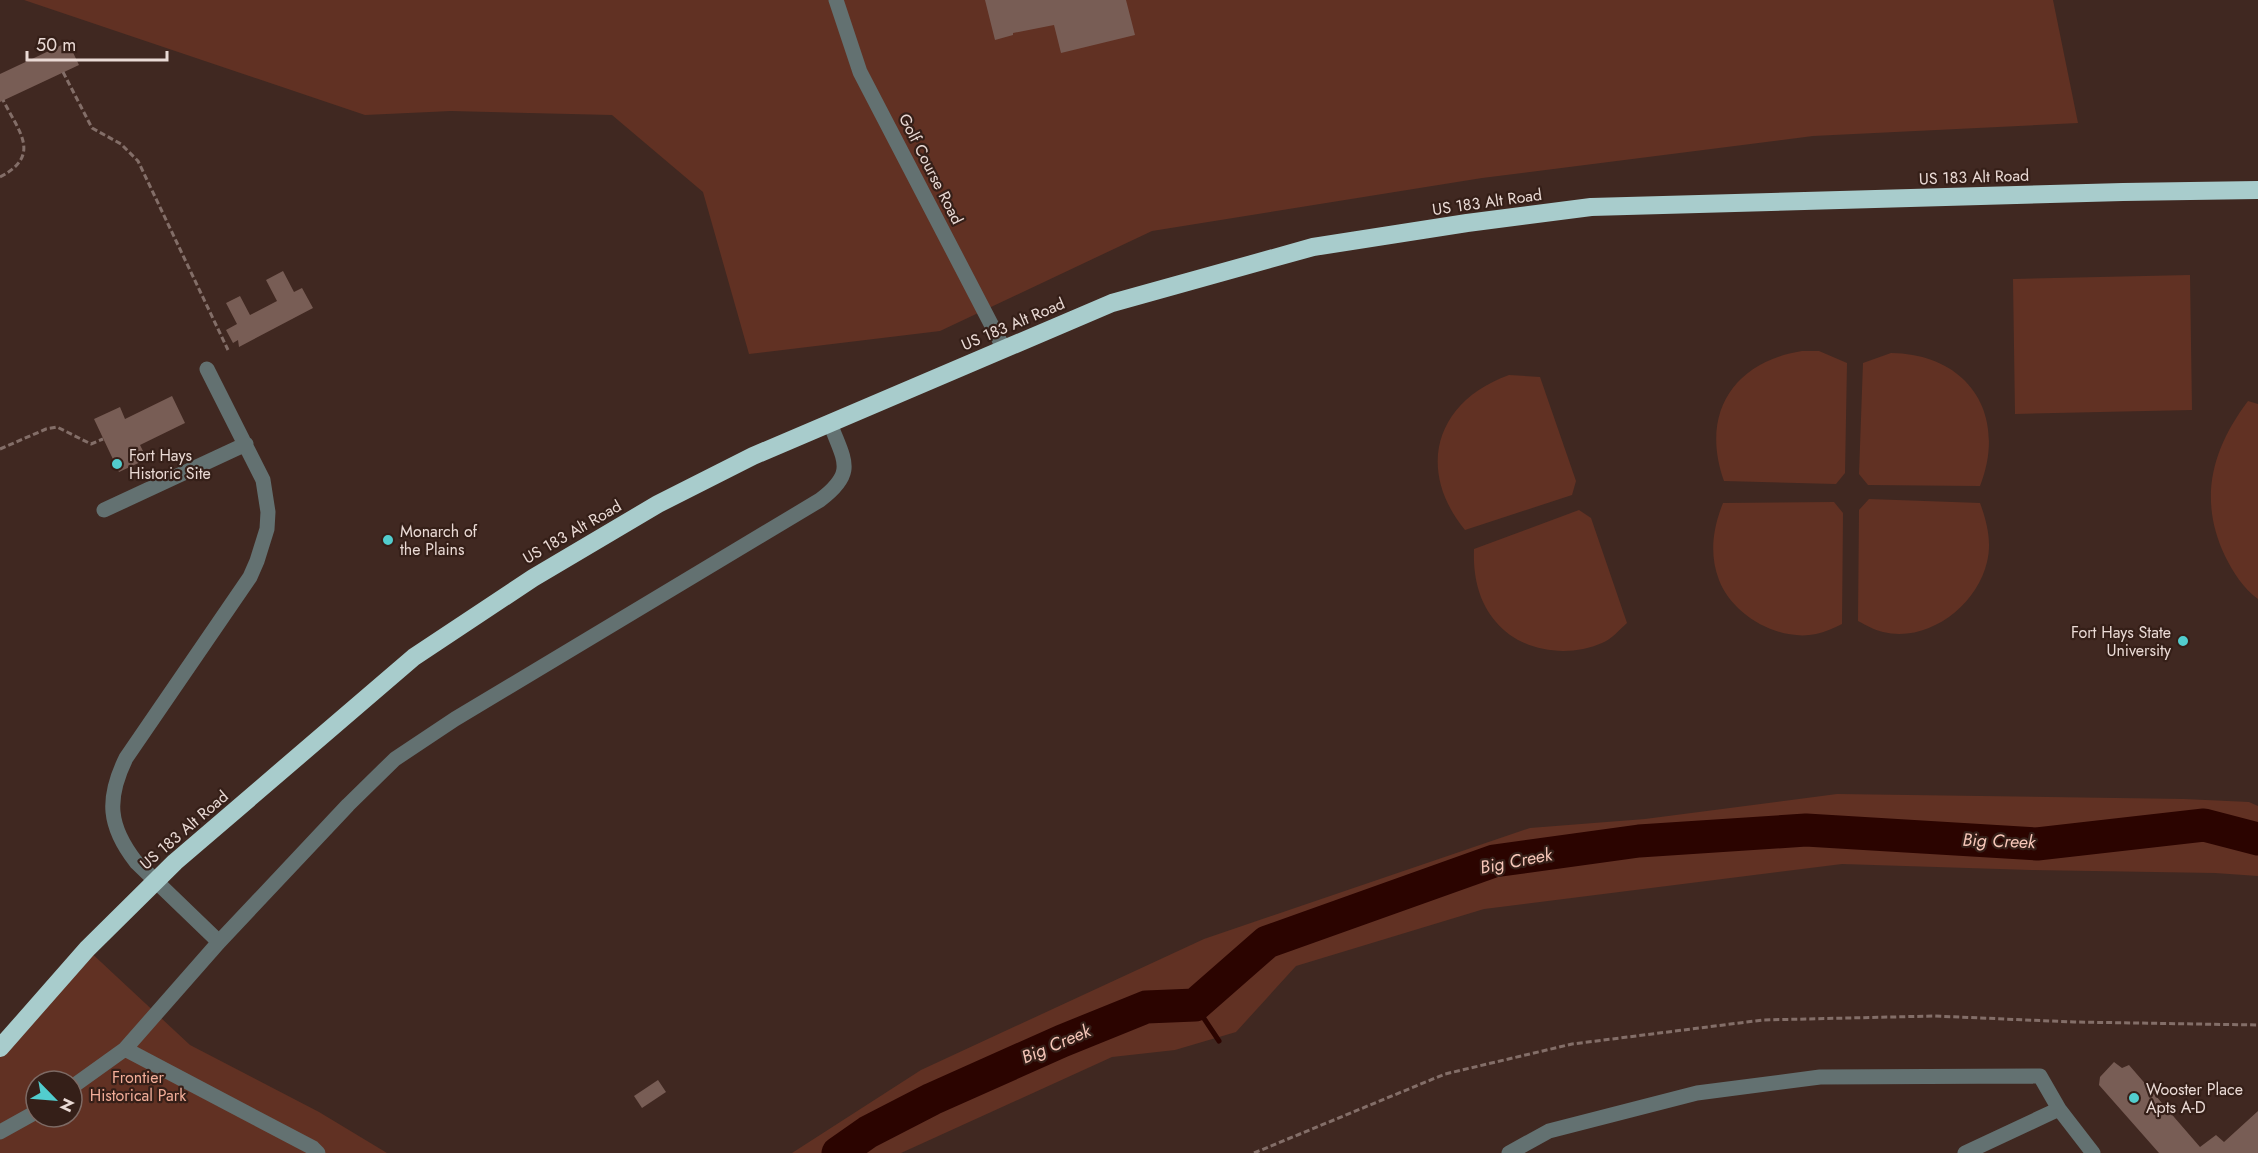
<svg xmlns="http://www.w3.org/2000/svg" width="2258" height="1153" font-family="Jost,sans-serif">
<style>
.green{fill:#613123;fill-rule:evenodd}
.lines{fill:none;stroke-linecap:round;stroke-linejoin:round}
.stream{stroke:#2b0400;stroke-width:5}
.river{stroke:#2b0400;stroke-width:33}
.building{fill:#785d55}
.path{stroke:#836e68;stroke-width:3;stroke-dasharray:6 3;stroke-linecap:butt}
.minor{stroke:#637171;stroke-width:15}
.highway{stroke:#a8cccc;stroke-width:18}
.poi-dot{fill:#52cdce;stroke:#351f18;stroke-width:2}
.labels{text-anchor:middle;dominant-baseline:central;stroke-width:4.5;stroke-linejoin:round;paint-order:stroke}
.street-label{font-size:16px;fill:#eadad5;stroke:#351f18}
.poi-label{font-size:16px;fill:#eadad5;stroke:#351f18;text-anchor:start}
.park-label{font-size:16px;fill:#f3ae99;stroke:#351f18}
.water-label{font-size:18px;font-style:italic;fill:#f6c6b8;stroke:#351f18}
</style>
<rect width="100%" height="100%" fill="#402821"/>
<path class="green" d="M24,0H2053L2078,123L1813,136L1482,178L1152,231L940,331L749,354L703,192L612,115L451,111L365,115Z
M2190,275L2192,410L2015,414L2013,279Z
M1802,351H1819L1847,363L1845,473L1836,484L1724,481C1700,414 1733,362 1802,351Z
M1891,353C1968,354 2008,414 1980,486L1868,485L1859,474L1863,363Z
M1509,375L1540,377L1576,481L1572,495L1465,530C1415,469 1436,401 1509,375Z
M2248,401L2258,404V599C2243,588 2233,572 2225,556C2198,499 2212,449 2248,401Z
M1869,499L1980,503C1987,522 1992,542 1987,562C1977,605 1929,643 1883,632C1874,630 1866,625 1858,621L1859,510Z
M1834,502L1843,513L1842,624C1834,628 1825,632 1816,634C1779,642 1732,615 1719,580C1709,554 1713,528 1723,503Z
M1579,510L1591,518L1627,623C1619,630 1612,639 1602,643C1568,658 1521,652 1496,622C1478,601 1473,575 1474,549Z
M1837,794L2184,799L2249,802L2258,806V876L2215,873L2031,870L1842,864L1484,909L1296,966L1236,1032L1175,1050L1112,1057L901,1153H792L921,1070L1204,939L1530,828L1645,819Z
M87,949L190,1045L319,1112L387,1153H0V1054ZM36,1081H72V1117H36Z"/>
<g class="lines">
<path class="stream" d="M1195,1005L1219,1041"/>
<path class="river" d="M838,1153L868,1132L932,1099L1062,1041L1146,1007L1195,1005L1267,942L1494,861L1639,841L1806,830L2037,844L2204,825L2258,839"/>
</g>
<path class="building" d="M985,0H1126L1135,35L1061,53L1054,25L1013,33V35L995,40Z
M68,42L79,65L0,102V74Z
M283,271L294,292L302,288L313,308L239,347L238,340L233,343L226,330L237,324L226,303L240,296L250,315L277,301L266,280Z
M172,396L185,423L140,445L147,459L119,472L94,419L120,407L125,419Z
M2114,1062L2122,1068L2129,1065L2200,1147L2216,1135L2224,1142L2258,1111V1153H2159L2099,1085L2100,1077Z
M658,1080L666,1092L642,1108L634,1096Z"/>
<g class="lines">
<path class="path" d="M63,72L92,128L121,144L138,161L228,350
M0,177C42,155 19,132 3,100
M0,449L46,429L57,427L91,444L103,439
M1254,1153L1445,1074L1572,1044L1763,1020L1934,1016L2074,1022L2258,1025"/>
<path class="minor" d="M836,0L860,72L1004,349
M207,369L263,480L268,512L267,529L257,561L250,577L126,758C106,799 108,826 136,862L219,942
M104,510L246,444
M125,1049L313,1148L318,1153
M72,1087L125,1049L219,942L348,805L395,759L455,719L820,500C857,472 844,461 830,423
M0,1132L36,1112
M1509,1153L1549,1131L1697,1093L1820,1077L2040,1076L2059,1109L2093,1153
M1965,1153L2059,1109"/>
<path class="highway" d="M0,1048L87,949L175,862L414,657L533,578L658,504L753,456L1112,303L1313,247L1467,223L1591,207L2123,192L2258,190"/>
</g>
<g class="poi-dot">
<circle cx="117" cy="464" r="6"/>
<circle cx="388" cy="540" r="6"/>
<circle cx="2183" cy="641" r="6"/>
<circle cx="2134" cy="1098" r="6"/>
</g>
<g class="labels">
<g class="street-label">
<text transform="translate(931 169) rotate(63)">Golf Course Road</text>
<text transform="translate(1974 177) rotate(-2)">US 183 Alt Road</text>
<text transform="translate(1487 202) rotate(-8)">US 183 Alt Road</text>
<text transform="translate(1013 324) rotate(-23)">US 183 Alt Road</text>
<text transform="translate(572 532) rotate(-30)">US 183 Alt Road</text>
<text transform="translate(184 830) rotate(-41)">US 183 Alt Road</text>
</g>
<g class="poi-label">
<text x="129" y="455">Fort Hays<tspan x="129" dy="18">Historic Site</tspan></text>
<text x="400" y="531">Monarch of<tspan x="400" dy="18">the Plains</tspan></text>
<text x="2171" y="632" text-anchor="end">Fort Hays State<tspan x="2171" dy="18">University</tspan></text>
<text x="2146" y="1089">Wooster Place<tspan x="2146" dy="18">Apts A-D</tspan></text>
</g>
<g class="park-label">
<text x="138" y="1077">Frontier<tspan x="138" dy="18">Historical Park</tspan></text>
</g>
<g class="water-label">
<text transform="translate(1999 841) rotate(2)">Big Creek</text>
<text transform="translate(1516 861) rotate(-11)">Big Creek</text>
<text transform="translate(1056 1044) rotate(-23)">Big Creek</text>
</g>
</g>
<g transform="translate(54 1099) rotate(115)"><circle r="28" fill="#351f18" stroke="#7d6a64" stroke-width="1.5"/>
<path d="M0-4.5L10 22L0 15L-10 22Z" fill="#52cdce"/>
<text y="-9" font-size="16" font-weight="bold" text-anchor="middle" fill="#eadad5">N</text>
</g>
<path d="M27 51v9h140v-9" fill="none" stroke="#eadad5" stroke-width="3"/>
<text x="36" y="51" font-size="18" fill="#eadad5" stroke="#351f18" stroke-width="4.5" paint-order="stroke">50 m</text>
</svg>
